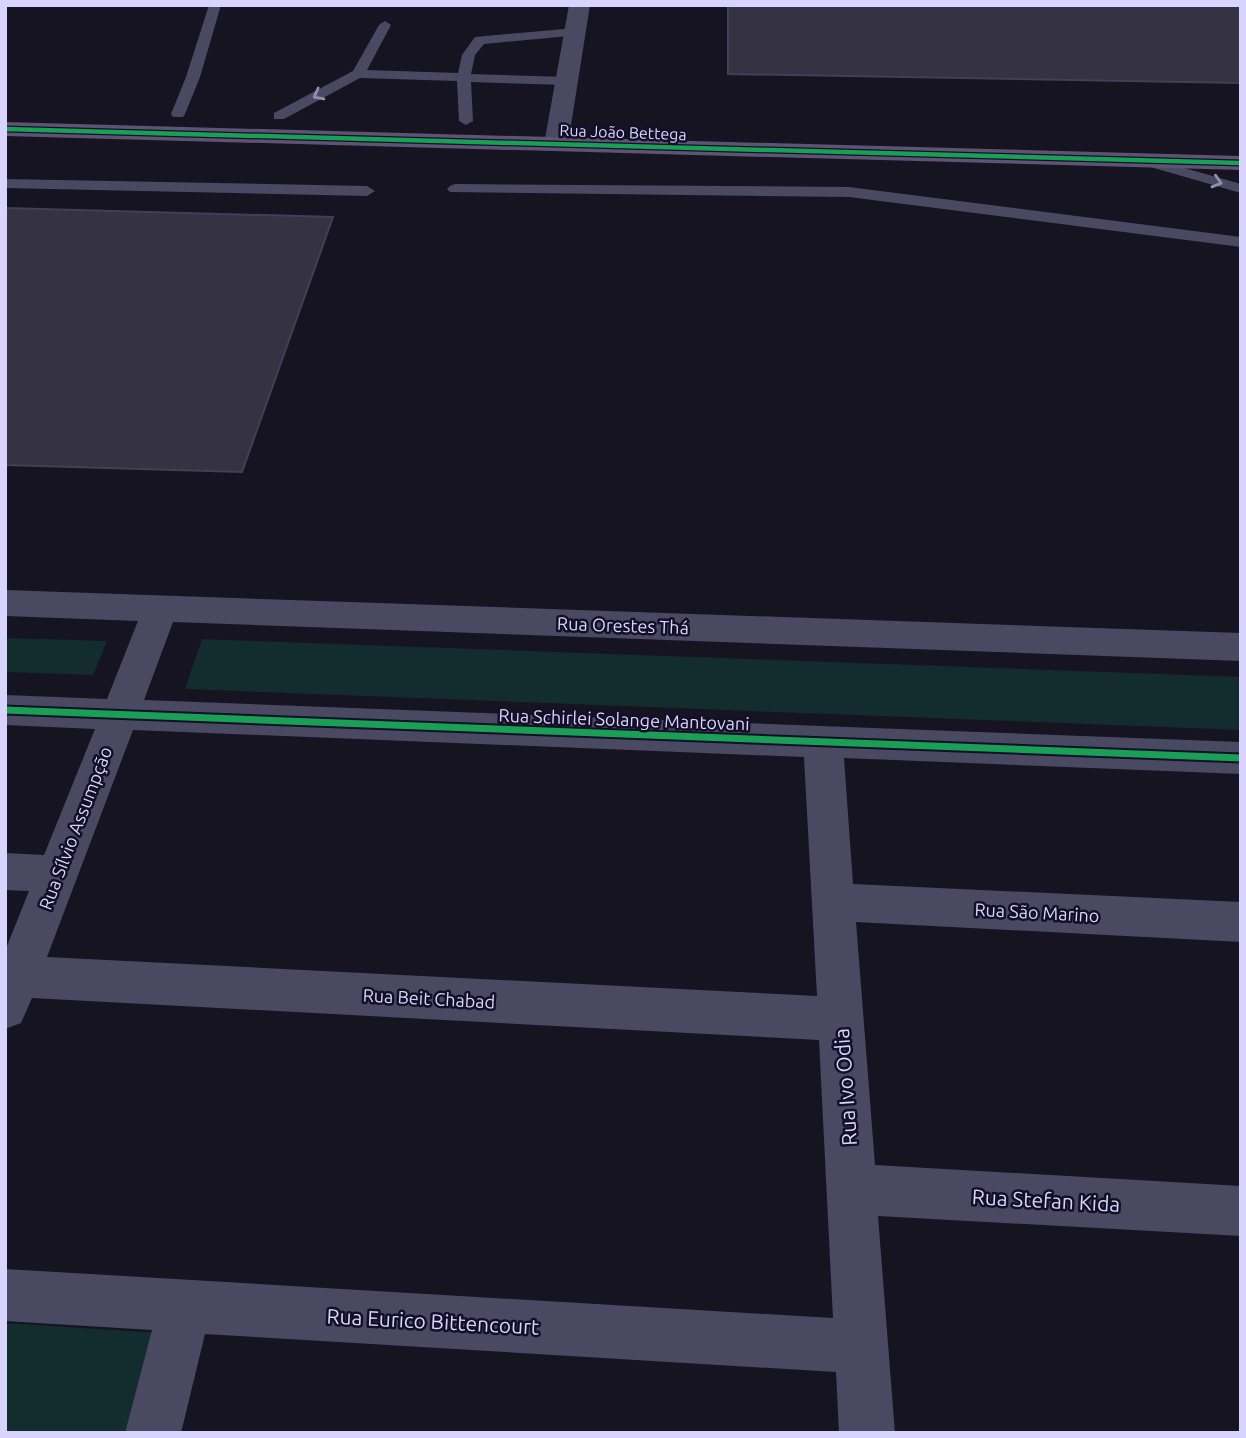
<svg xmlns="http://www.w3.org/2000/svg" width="1246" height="1438" font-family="Ubuntu,sans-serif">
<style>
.green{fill:#132c2d}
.building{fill:#343243;stroke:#433f54;stroke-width:2}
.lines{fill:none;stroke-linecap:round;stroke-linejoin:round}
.lane{fill:#4a4962;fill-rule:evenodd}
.street{fill:#4a4962;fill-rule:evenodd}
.primary{fill:#5e5373;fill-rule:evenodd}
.cycleway-far1-casing{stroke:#130f26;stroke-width:7}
.cycleway-casing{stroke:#130f26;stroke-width:11}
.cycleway-far1{stroke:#1a9f57;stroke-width:4.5}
.cycleway{stroke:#1a9f57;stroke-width:7}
.oneway{stroke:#928eb0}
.labels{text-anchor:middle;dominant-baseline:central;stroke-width:5;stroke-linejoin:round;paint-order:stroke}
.far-street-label{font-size:16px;fill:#d9d4ff;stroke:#130f26}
.street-label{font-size:18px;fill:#d9d4ff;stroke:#130f26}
.near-street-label{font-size:21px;fill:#d9d4ff;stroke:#130f26}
</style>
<rect width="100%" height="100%" fill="#161421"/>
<path class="green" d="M5,638L107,641L93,675L5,672Z
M202,639L1241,677V730L185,689Z
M5,1323L161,1333L135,1433H5Z"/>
<path class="building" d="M728,5H1241V83L728,74Z
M5,208L333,217L242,472L5,465Z"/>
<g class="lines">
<path class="lane" d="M209,5H221L200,77L185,114L183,117H173L171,114L186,77Z
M385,21L391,25L367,70L458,73L462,55L475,37L575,28L580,29V35L484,44L475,55L471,74L567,77L574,81L567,85L471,82L473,121L466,125L459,121L457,81L360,78L284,119H274V113L353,71L379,25Z
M1145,157L1241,184V193L1140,164L1138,161L1140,158Z
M5,179L367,186L375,191L367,196L5,188Z
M455,184L849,187L1241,237V247L849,197L450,192L447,189L450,186Z"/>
<path class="street" d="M569,5H590L568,144L565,149L556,151L547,149L544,144Z
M5,590L1241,633V661L173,622L144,700L1241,742V774L844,758L853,884L1241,902V942L856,922L875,1165L1241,1186V1236L878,1216L895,1433H839L836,1372L205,1334L181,1433H125L152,1330L5,1321V1269L833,1318L819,1040L32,998L21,1023L5,1029V951L29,891L5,890V853L44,855L95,729L5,725V695L107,699L138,621L5,616ZM133,730L804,757L817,996L47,957Z"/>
<path class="primary" d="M5,122L1241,156V170L5,136Z"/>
<defs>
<path id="cycleway-far1" d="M5,129L1241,163"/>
<path id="cycleway" d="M5,710L1241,758"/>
</defs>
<use href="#cycleway-far1" class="cycleway-far1-casing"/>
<use href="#cycleway" class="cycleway-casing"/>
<use href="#cycleway-far1" class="cycleway-far1"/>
<use href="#cycleway" class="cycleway"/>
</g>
<defs><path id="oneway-chevron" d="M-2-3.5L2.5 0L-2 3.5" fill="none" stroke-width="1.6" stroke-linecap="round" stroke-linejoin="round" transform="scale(1.75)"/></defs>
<g class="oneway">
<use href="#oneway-chevron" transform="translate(318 95) rotate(152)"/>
<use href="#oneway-chevron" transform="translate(1217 182) rotate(17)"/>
</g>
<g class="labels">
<g class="far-street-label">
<text transform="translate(623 132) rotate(2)">Rua João Bettega</text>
</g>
<g class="street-label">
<text transform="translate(623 625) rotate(2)">Rua Orestes Thá</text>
<text transform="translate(624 719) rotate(2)">Rua Schirlei Solange Mantovani</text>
<text transform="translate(75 828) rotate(-69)">Rua Sílvio Assumpção</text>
<text transform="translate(1037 912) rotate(3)">Rua São Marino</text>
<text transform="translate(429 998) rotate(3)">Rua Beit Chabad</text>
</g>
<g class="near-street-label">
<text transform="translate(845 1087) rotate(-94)">Rua Ivo Odia</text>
<text transform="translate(1046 1200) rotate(3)">Rua Stefan Kida</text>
<text transform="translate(433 1321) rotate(3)">Rua Eurico Bittencourt</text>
</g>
</g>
<rect width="1246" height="1438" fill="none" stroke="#d9d4ff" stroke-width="14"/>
</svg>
